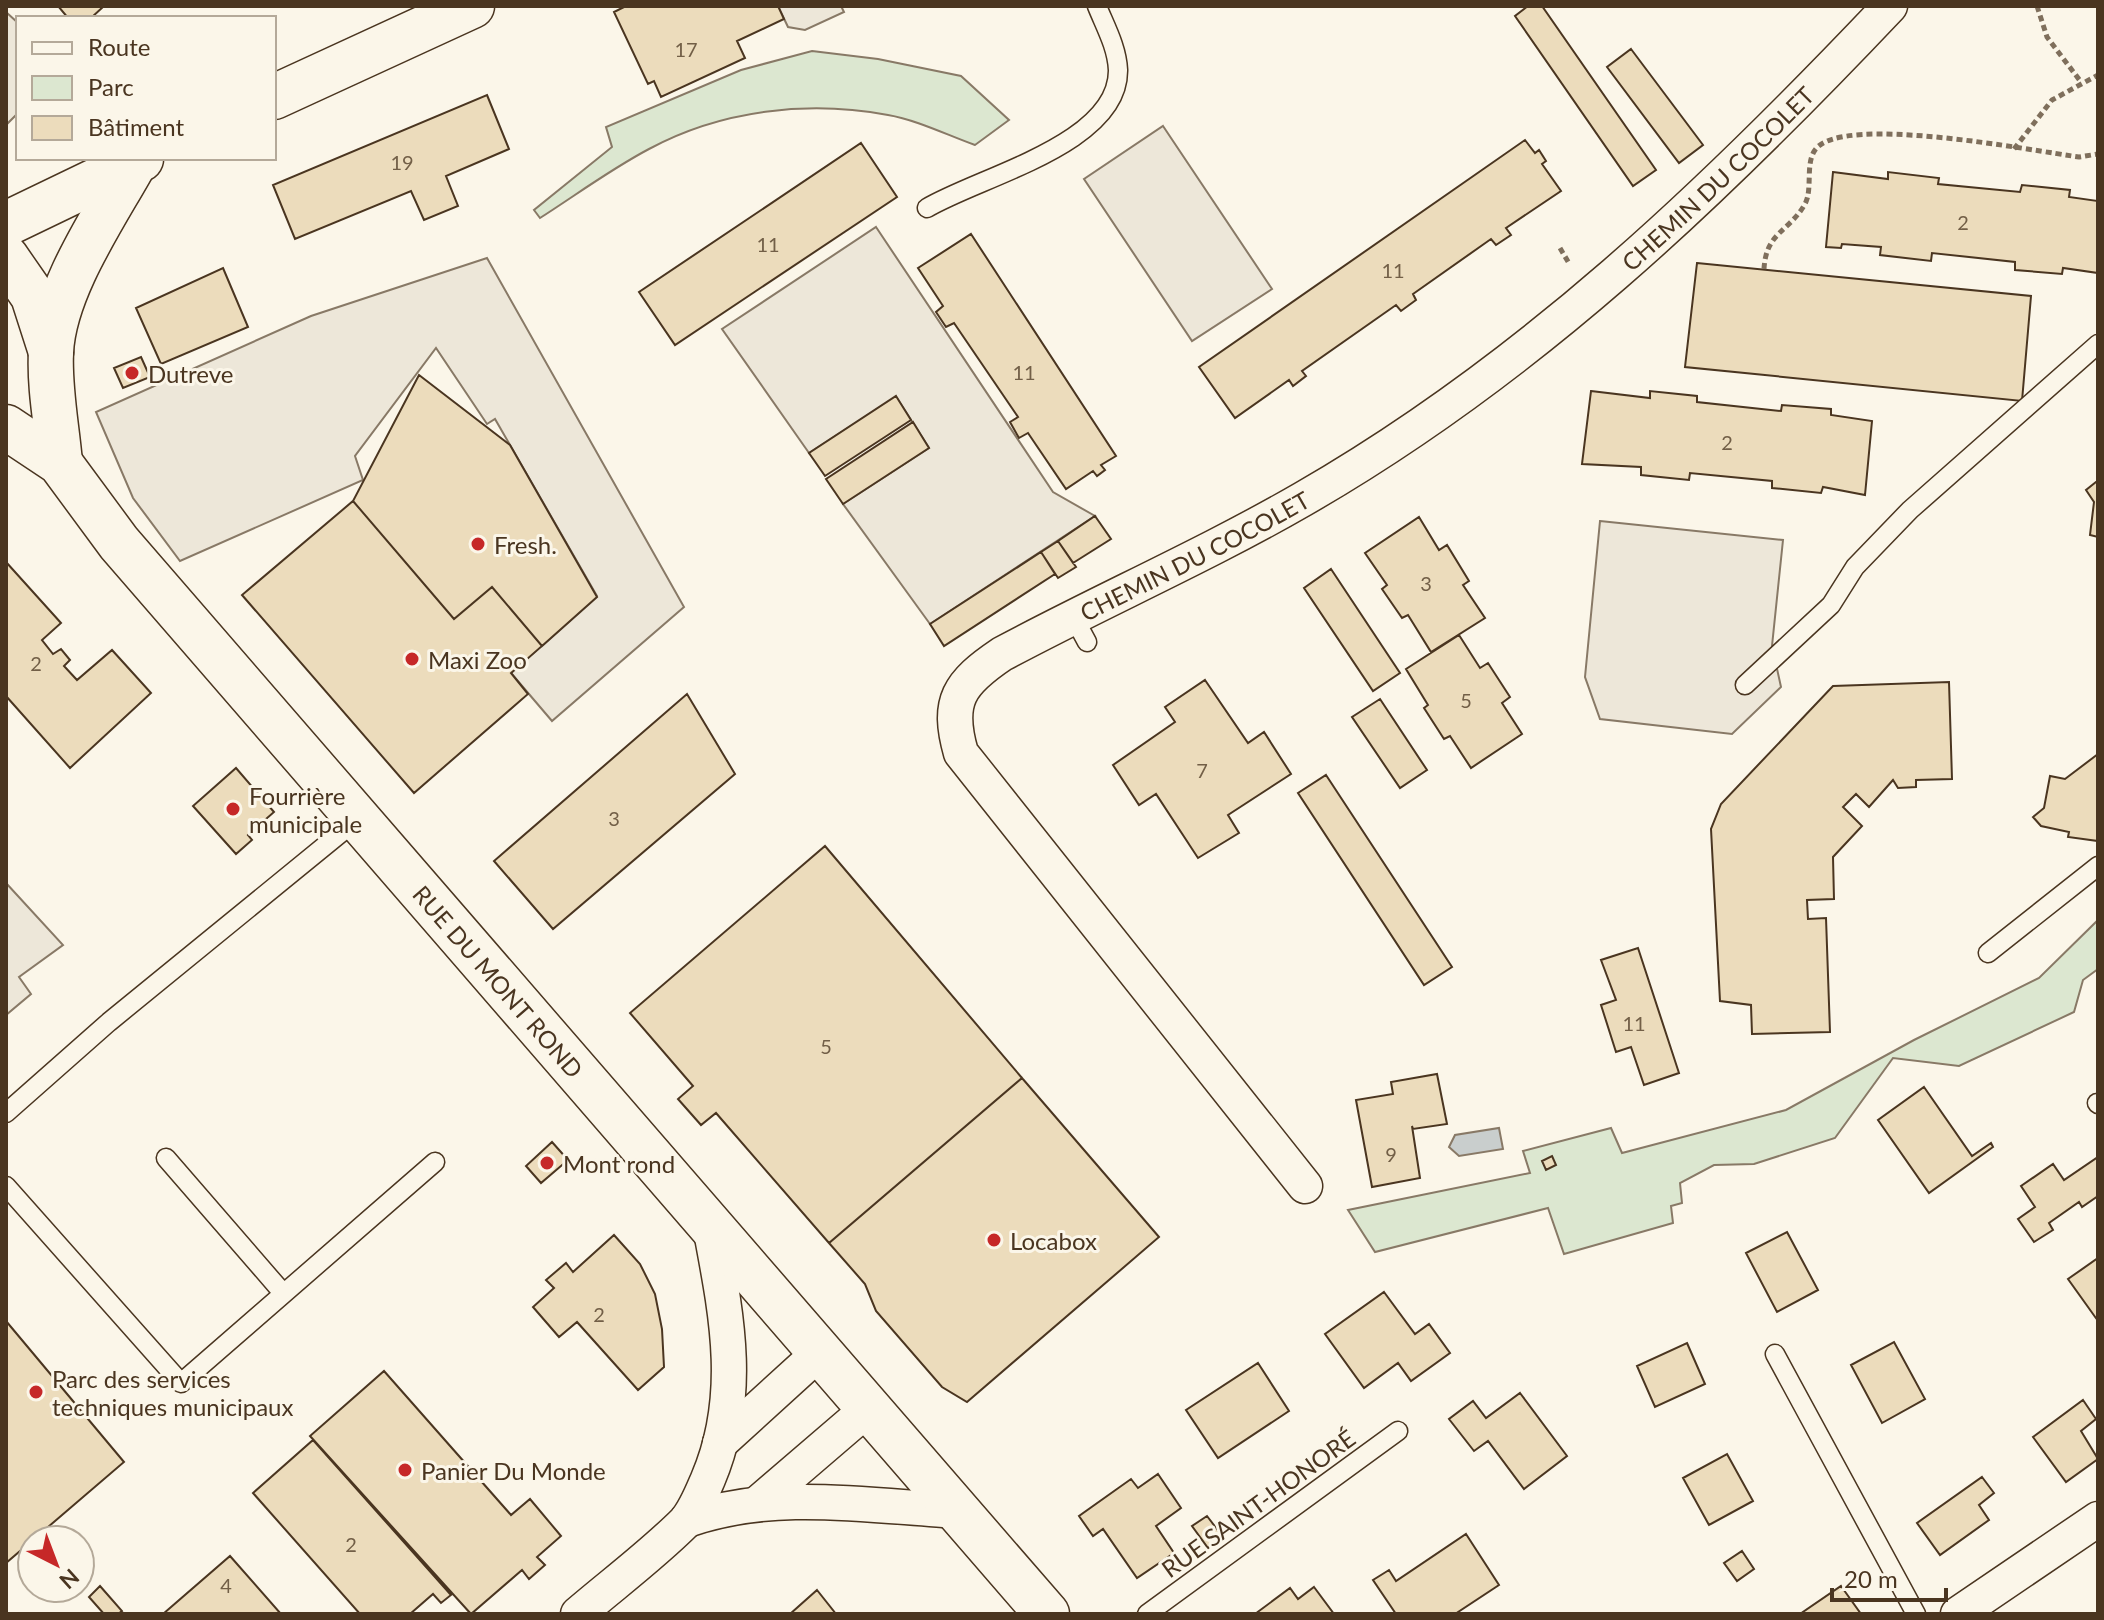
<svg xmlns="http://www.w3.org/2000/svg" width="2104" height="1620" font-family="Lato,sans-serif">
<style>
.green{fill:#dce7d0;stroke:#887966;stroke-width:2}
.parking{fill:#ede7d9;stroke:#887966;stroke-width:2}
.water{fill:#c9cecd;stroke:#887966;stroke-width:2}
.building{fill:#ecdcbc;stroke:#4a3520;stroke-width:2}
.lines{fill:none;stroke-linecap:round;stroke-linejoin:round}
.lane-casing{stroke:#4a3520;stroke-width:21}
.street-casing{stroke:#4a3520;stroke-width:37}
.secondary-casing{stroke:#4a3520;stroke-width:47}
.path{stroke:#7f6f5c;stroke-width:5;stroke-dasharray:6 4;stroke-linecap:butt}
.lane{stroke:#fbf6e9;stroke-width:18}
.street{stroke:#fbf6e9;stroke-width:34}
.secondary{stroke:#fbf6e9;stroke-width:44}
.poi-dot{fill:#c62828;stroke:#fbf6e9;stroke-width:3}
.labels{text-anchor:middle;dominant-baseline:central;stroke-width:6;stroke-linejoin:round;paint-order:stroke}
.number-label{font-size:20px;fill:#725f47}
.street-label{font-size:24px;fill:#4a3520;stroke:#fbf6e9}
.poi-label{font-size:24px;fill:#4a3520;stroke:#fbf6e9;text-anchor:start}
</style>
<rect width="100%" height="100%" fill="#fbf6e9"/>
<path class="green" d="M812,51L878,59L961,76L1009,120L975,145C947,135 917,120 888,115C808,100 721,110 649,149C611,169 576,195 540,218L534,210L612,147L606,127L741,70Z
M2098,920V969L2083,980L2074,1012L1959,1066L1893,1058L1835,1138L1754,1164L1714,1165L1680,1183L1682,1203L1671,1206L1673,1223L1564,1254L1548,1208L1375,1252L1348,1210L1530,1173L1523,1151L1611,1128L1622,1153L1786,1110L1914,1040L2039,978Z"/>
<path class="parking" d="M778,6H841L844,12L805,30L788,27Z
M6,12L18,23V113L6,125Z
M1163,126L1272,289L1192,341L1084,179Z
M876,227L1053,492L1095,516L930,624L843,504L929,448L896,397L809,453L722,329Z
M487,258L684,607L552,721L511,673L597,596L495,419L487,424L436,348L355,456L363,480L180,561L133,498L96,412L311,316Z
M1600,521L1783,540L1772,646L1781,687L1732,734L1600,719L1585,677Z
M6,883L63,945L19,977L31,994L6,1015Z"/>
<path class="water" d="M1499,1128L1503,1149L1459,1156L1449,1147L1455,1135Z"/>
<path class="building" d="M58,6H104L91,18H68Z
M626,6H778L784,19L737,41L745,58L661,97L654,81L648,84L614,12Z
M1528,6H1542L1656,170L1633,186L1515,16Z
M1631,49L1703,145L1679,163L1607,67Z
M487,95L509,149L446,176L458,206L424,220L411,191L295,239L273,185Z
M1525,140L1535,153L1539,150L1546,161L1542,164L1561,191L1506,228L1511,235L1496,245L1491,239L1413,294L1416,300L1401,311L1396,305L1302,371L1306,376L1293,386L1289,380L1235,418L1199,367Z
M861,143L897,197L675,345L639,292Z
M1833,172L1888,179V172L1939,178L1938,184L2020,192L2022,185L2070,190L2069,197L2098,201V273L2063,268L2062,274L2015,270V262L1932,253L1931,261L1880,255L1881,247L1842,244L1841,248L1826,247Z
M971,234L1116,456L1101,465L1105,470L1097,476L1093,471L1066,489L1028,433L1019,438L1010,422L1018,417L954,323L946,327L936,312L943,306L918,268Z
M1697,263L2031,296L2022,401L1685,367Z
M223,268L248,327L161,364L136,308Z
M141,357L150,377L123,388L114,368Z
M419,375L510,445L597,597L542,646L492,587L454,619L353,501Z
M1591,391L1650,398V391L1697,396V402L1781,411L1782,405L1831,409V415L1872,421L1865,495L1823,487L1821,493L1772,488V481L1690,473L1689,480L1641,475V467L1582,464Z
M896,396L911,420L825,476L809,453Z
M913,422L929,448L843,504L826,479Z
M2096,482H2098V537L2090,535L2094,502L2086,490Z
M353,501L454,619L492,587L542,646L511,673L528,694L414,793L242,595Z
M1095,516L1111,539L1073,563L1058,541Z
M1419,517L1439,550L1447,545L1469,581L1463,585L1485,618L1431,652L1408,615L1402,618L1382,589L1387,585L1365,553Z
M1058,541L1076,567L1058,578L1041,552Z
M1041,552L1055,574L944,646L930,624Z
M6,562L61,623L42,640L53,654L61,649L70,660L64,666L77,680L112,650L151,693L70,768L6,696Z
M1331,569L1400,673L1373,691L1304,588Z
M1459,635L1480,668L1488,663L1510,697L1502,703L1522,734L1471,768L1450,736L1444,739L1424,708L1428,705L1406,669Z
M1205,680L1248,743L1264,732L1291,774L1228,815L1239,833L1198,858L1156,794L1139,805L1113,765L1175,722L1165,707Z
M1949,682L1952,779L1916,780V787L1898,788L1893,780L1869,807L1856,794L1843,807L1862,826L1833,857L1834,899L1807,900L1808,919L1826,918L1830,1032L1752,1034L1751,1005L1720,1001L1711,829L1721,804L1833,686Z
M687,694L735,774L553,929L494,861Z
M1380,699L1427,770L1400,788L1352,717Z
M2098,754V841L2068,837L2069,832L2041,826L2033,817L2044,808L2050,776L2065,779Z
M236,768L274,812L248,835L252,840L236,854L193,806Z
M1326,775L1452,967L1424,985L1298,793Z
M825,846L1022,1078L829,1243L716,1113L701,1125L678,1099L693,1086L630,1013Z
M1638,948L1679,1073L1644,1085L1631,1047L1616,1052L1601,1005L1616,1000L1601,960Z
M1437,1074L1447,1124L1413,1129L1412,1126L1420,1178L1372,1187L1356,1100L1393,1094L1391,1082Z
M1022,1078L1159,1237L967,1402L942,1387L876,1311L865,1284L829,1243Z
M1924,1087L1972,1156L1991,1143L1993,1147L1929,1193L1878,1120Z
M552,1142L568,1160L541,1183L526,1166Z
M1552,1156L1556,1165L1546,1170L1542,1161Z
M2098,1157V1196L2082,1207L2079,1202L2049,1223L2053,1230L2034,1242L2018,1219L2035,1207L2021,1186L2053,1164L2064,1180Z
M1787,1232L1818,1290L1777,1312L1746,1253Z
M614,1235L640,1264L655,1294L662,1329L664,1367L638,1390L577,1322L559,1337L533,1307L554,1288L546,1280L566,1263L573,1272Z
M2098,1258V1321L2068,1279Z
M1384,1292L1415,1334L1429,1324L1450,1353L1411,1381L1398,1363L1364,1388L1325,1334Z
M6,1321L124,1462L6,1563Z
M1894,1342L1925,1399L1882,1423L1851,1365Z
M1687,1343L1705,1384L1655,1407L1637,1366Z
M1258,1363L1289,1411L1218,1458L1186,1410Z
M384,1371L511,1515L530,1499L561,1536L537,1557L545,1565L529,1579L522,1570L471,1614L310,1436Z
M1520,1393L1567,1456L1524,1489L1488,1441L1474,1451L1449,1419L1473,1401L1486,1418Z
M2083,1400L2096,1419L2081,1431L2098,1459L2066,1482L2033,1437Z
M313,1440L451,1595L441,1603L433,1594L410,1614H360L253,1493Z
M1727,1454L1753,1501L1709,1525L1683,1478Z
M1158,1474L1181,1508L1156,1526L1174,1553L1137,1578L1103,1529L1093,1536L1079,1516L1131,1479L1138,1488Z
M1982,1477L1994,1493L1979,1505L1989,1520L1940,1555L1917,1523Z
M1207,1516L1223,1537L1208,1548L1192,1526Z
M1466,1534L1499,1585L1455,1614H1396L1373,1580L1389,1570L1396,1581Z
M1742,1551L1754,1569L1737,1581L1724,1563Z
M230,1556L281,1614H163Z
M100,1586L122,1611L118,1614H104L89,1597Z
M1841,1586L1861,1614H1800Z
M1314,1587L1334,1614H1255L1290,1588L1298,1599Z
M817,1590L836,1614H790Z"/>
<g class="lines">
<defs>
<path id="lane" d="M927,208C981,176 1119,144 1118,70C1117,47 1105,26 1097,6
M1073,616L1087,642
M1745,685L1831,605L1855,567L1910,510L2098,344
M1988,953L2098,866
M2097,1103L2098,1104
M6,1113L109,1022L359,818
M166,1158L283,1293
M6,1186L181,1383L435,1162
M1775,1354L1916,1614
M1147,1614L1398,1431"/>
<g id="street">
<path id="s1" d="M1305,1186L961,753C946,701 959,683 1002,654C1101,601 1206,555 1303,499C1529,369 1712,194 1890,6"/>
<path d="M720,1443L820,1352"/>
<path d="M757,1504L870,1407"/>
<path d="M687,1520C775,1489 869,1506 960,1511"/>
<path d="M578,1614C613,1584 652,1555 685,1522C695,1511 702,1493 708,1479C744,1395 726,1312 710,1226"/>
<path d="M1958,1614L2098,1519"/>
</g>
<g id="secondary">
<path d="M274,97L472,6"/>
<path d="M6,224L141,159"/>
<path d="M6,257L33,296L51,352"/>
<path id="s2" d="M6,427L60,463L119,543L1047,1614"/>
<path d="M60,463C57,427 49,388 51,352C54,289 105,216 135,162"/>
</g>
</defs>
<use href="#lane" class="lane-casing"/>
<use href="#street" class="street-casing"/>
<use href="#secondary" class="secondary-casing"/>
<path class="path" d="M2037,6L2047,37L2081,82
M2014,149L2052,100L2098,75
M1560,248L1570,265
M1764,269C1766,232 1789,232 1805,204C1813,189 1805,164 1815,150C1840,113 2034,151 2079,157L2098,154"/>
<use href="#lane" class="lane"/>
<use href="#street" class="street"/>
<use href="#secondary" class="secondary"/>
</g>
<g class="poi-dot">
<circle cx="132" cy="373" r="8"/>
<circle cx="478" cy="544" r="8"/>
<circle cx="412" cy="659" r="8"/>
<circle cx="233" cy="809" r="8"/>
<circle cx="547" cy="1163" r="8"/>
<circle cx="994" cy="1240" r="8"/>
<circle cx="36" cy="1392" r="8"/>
<circle cx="405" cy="1470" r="8"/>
</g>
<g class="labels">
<g class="number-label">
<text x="686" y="49">17</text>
<text x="402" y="162">19</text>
<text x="1963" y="222">2</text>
<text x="768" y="244">11</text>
<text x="1393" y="270">11</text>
<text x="1024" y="372">11</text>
<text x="1727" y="442">2</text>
<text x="1426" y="583">3</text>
<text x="36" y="663">2</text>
<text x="1466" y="700">5</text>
<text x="1202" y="770">7</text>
<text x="614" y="818">3</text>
<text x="1634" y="1023">11</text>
<text x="826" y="1046">5</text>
<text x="1391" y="1154">9</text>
<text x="599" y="1314">2</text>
<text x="351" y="1544">2</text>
<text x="226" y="1585">4</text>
</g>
<g class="street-label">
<text stroke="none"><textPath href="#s1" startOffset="1536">CHEMIN DU COCOLET</textPath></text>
<text stroke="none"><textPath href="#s1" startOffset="888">CHEMIN DU COCOLET</textPath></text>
<text stroke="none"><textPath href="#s2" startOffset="744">RUE DU MONT ROND</textPath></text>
<text transform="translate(1258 1503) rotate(-36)">RUE SAINT-HONORÉ</text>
</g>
<g class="poi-label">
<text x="148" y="373">Dutreve</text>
<text x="494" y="544">Fresh.</text>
<text x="428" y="659">Maxi Zoo</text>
<text x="249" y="795">Fourrière<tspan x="249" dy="28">municipale</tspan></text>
<text x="563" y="1163">Mont rond</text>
<text x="1010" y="1240">Locabox</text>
<text x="52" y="1378">Parc des services<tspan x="52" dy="28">techniques municipaux</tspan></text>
<text x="421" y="1470">Panier Du Monde</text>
</g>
</g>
<rect width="2104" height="1620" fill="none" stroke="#4a3520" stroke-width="16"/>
<rect x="16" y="16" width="260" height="144" fill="#fbf6e9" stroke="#b4a999" stroke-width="2"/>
<rect x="32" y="42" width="40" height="12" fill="#fbf6e9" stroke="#b4a999" stroke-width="2"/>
<text x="88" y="56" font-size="24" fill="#4a3520">Route</text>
<rect x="32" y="76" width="40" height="24" fill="#dce7d0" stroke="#b4a999" stroke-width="2"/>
<text x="88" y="96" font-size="24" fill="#4a3520">Parc</text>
<rect x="32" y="116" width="40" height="24" fill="#ecdcbc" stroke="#b4a999" stroke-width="2"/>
<text x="88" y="136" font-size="24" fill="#4a3520">Bâtiment</text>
<g transform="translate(56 1564) rotate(138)"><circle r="38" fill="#fbf6e9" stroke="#b4a999" stroke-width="2"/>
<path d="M0-6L14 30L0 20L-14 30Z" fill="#c62828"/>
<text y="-12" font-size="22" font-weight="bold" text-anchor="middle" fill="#4a3520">N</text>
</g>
<path d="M1832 1588v12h114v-12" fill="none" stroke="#4a3520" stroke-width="4"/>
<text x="1844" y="1588" font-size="24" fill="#4a3520" stroke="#fbf6e9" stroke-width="6" paint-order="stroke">20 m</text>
</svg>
